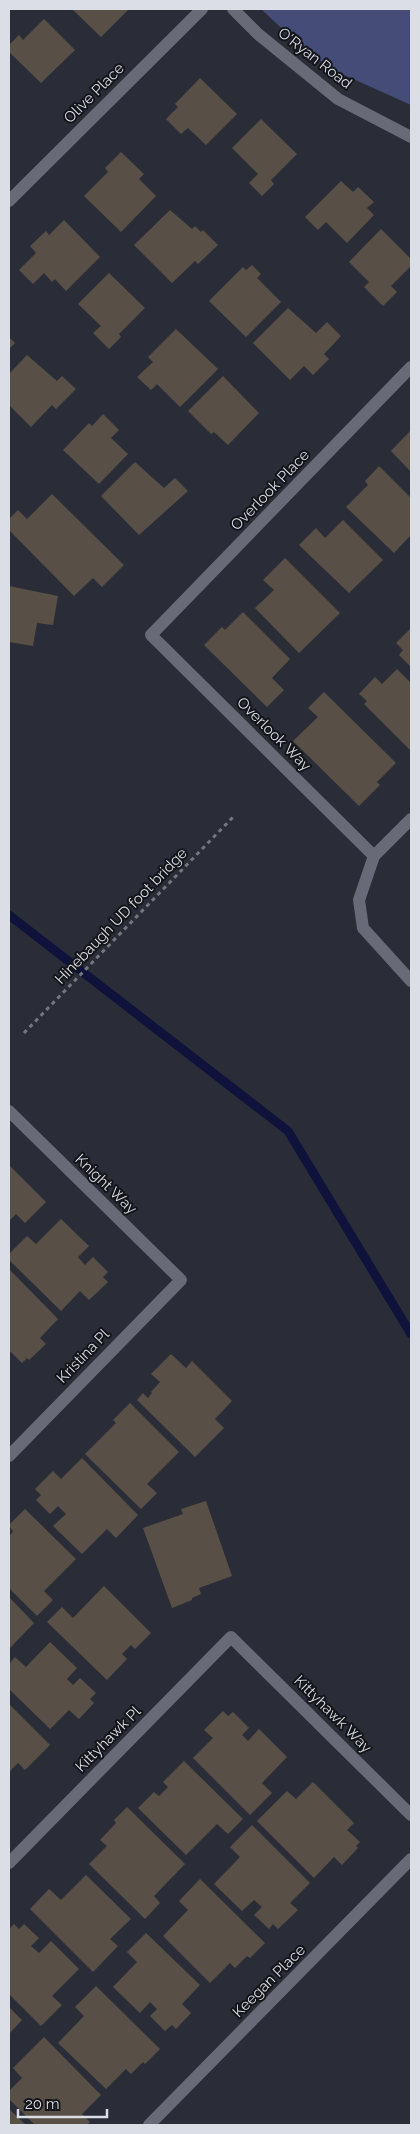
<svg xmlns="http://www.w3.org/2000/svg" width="420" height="2134" font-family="Raleway,sans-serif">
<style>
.green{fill:#444c77}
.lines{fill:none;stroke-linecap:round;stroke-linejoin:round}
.stream{stroke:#0f123b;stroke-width:9}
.building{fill:#585046}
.path{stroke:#74777f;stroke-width:3;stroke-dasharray:4 4;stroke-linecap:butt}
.lane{stroke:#686b77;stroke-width:12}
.street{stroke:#686b77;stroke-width:12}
.labels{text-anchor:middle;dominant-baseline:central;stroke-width:4;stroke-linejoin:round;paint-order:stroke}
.street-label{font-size:15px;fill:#dcdee5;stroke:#14151a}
</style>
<rect width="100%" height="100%" fill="#2a2d37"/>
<path class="green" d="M261,9H411V105L331,69L291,37Z"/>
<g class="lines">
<path class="stream" d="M9,915L288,1131L411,1334"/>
</g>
<path class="building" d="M72,9H129L101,37Z
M44,19L75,50L41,83L9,52V45L19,35L23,40Z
M200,78L237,114L206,145L188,128L181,134L166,119L178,107L175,104Z
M261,119L297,154L271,180L274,184L262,196L249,183L258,174L232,148Z
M121,152L144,174L139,179L156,196L121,232L84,196L108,172L105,168Z
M341,181L353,192L358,187L374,202L367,208L374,215L347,243L326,222L318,230L305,217Z
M170,210L192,229L195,226L201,232L203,230L218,245L198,264L195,261L172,283L134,245Z
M64,220L100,257L66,291L55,279L52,282L44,273L33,284L19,270L36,253L30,246L46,231L49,235Z
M381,229L411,259V266L391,286L397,292L383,306L364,287L369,282L349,262Z
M252,265L261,274L257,278L281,302L246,337L209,301L243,267L246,270Z
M109,273L145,308L119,334L121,337L109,349L93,333L101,326L78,304Z
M288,308L316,333L327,322L341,336L324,354L329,359L313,375L304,366L290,380L253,343Z
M176,329L218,369L180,407L157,384L151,390L137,377L153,362L148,357Z
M9,337L15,343L9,349Z
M27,355L57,381L62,376L76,389L56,409L52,405L31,427L9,405V374Z
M223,376L259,413L228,445L214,432L211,434L188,411Z
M103,414L119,430L111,438L128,454L99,484L63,450L89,423L92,426Z
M411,430V472L391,451Z
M135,462L164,488L175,478L188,491L139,535L101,496Z
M379,466L411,498V535L394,553L346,507L368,485L365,481Z
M52,494L124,565L102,587L93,578L74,596L9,530V519L18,510L27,519Z
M343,520L383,560L349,593L299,545L316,528L325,538Z
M285,558L340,613L299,653L255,608L274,590L263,580Z
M9,586L58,596L53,625L37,623L33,646L9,642Z
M243,612L290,659L272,678L284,690L267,707L204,645L222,627L225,630Z
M411,628V667L399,655L403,650L396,643Z
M397,669L411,683V751L364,704L367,701L359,694L375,677L382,684Z
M324,692L396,763L377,782L380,785L359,806L293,741L318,717L308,708Z
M9,1165L46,1202L25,1223L16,1214L9,1221Z
M61,1219L89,1246L78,1257L85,1265L93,1257L108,1272L103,1277L108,1282L89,1300L80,1291L61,1311L9,1260V1254L27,1236L36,1244Z
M9,1269L58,1319L40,1338L46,1344L29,1360L27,1358L22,1363L11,1352L9,1353Z
M171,1354L186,1368L192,1361L232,1401L215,1419L224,1428L195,1457L137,1400L143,1393L148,1398L152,1393L151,1392L160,1382L151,1374Z
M130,1403L179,1452L147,1484L157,1493L141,1509L85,1454L116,1423L113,1420Z
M82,1458L138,1515L116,1538L107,1529L82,1554L53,1526L66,1514L58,1506L50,1514L36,1500L41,1495L35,1489L53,1471L61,1479Z
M206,1501L232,1576L199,1588L201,1594L192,1598V1600L172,1608L143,1528L183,1514L181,1509Z
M25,1509L76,1559L44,1591L53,1600L37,1616L9,1588V1536L13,1532L9,1525Z
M104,1586L151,1633L135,1649L131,1645L122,1654L127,1659L107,1680L47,1622L62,1607L73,1618Z
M9,1597L34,1623L9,1649Z
M50,1642L77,1668L67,1679L73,1685L80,1678L96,1693L90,1699L94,1703L79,1719L69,1710L50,1729L9,1689V1664L15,1657L26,1667Z
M9,1704L50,1745L25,1770L18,1763L9,1772Z
M223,1711L228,1716L233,1712L249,1728L242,1735L248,1741L259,1729L287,1757L262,1783L272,1793L250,1815L193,1758L213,1738L204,1730Z
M184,1761L243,1819L228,1834L217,1824L186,1855L138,1808L154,1792L159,1796L168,1787L163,1782Z
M313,1782L354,1823L347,1830L360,1842L356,1846L358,1848L342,1865L334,1857L314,1878L257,1821L287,1791L296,1799Z
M127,1807L185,1864L154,1896L160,1903L145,1919L89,1864L107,1846L100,1840L116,1823L114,1820Z
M252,1825L310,1883L290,1903L298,1910L278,1929L273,1924L269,1929L254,1915L262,1907L254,1900L242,1911L214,1884L240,1857L230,1847Z
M86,1875L131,1919L110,1939L118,1946L93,1972L30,1909L49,1889L61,1900Z
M200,1879L265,1943L250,1958L247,1956L235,1968L230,1963L210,1983L163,1936L188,1910L179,1901Z
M14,1924L19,1929L24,1924L39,1938L31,1946L39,1953L51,1941L79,1969L52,1996L62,2005L41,2026L9,1994V1929Z
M146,1933L200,1985L182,2004L191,2013L176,2029L172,2025L165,2031L150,2016L157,2009L150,2002L140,2013L113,1987L137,1962L127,1952Z
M96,1986L160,2049L145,2064L143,2062L131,2074L126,2069L106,2089L58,2043L84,2016L75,2007Z
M9,2007L22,2020L9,2034Z
M44,2037L101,2095L82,2114L90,2122L87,2125H35L9,2099V2091L22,2078L13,2068Z
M9,2109L26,2125H9Z"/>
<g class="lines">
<path class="path" d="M24,1033L235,815"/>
<path class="lane" d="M374,856L359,900L363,928L411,981"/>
<path class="street" d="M233,9L258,34L338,99L411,137
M9,201L202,9
M411,367L151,635L374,856L411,819
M9,1111L181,1280L9,1456
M9,1863L231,1637L411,1815
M149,2125L411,1859"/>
</g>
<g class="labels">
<g class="street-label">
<text transform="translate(315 58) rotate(38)">O'Ryan Road</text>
<text transform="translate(94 93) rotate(-45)">Olive Place</text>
<text transform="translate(270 490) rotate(-46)">Overlook Place</text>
<text transform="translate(274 734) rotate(45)">Overlook Way</text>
<text transform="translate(121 916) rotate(-46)">Hinebaugh UD foot bridge</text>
<text transform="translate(106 1184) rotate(44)">Knight Way</text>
<text transform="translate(83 1356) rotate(-46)">Kristina Pl</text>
<text transform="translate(333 1714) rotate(45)">Kittyhawk Way</text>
<text transform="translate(108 1739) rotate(-45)">Kittyhawk Pl</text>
<text transform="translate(269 1981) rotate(-45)">Keegan Place</text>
</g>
</g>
<rect width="420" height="2134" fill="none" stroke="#dcdee5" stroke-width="20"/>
<path d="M18 2109v8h89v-8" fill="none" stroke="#dcdee5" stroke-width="2.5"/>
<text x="25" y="2109" font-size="15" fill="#dcdee5" stroke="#14151a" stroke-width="4" paint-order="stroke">20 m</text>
</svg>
